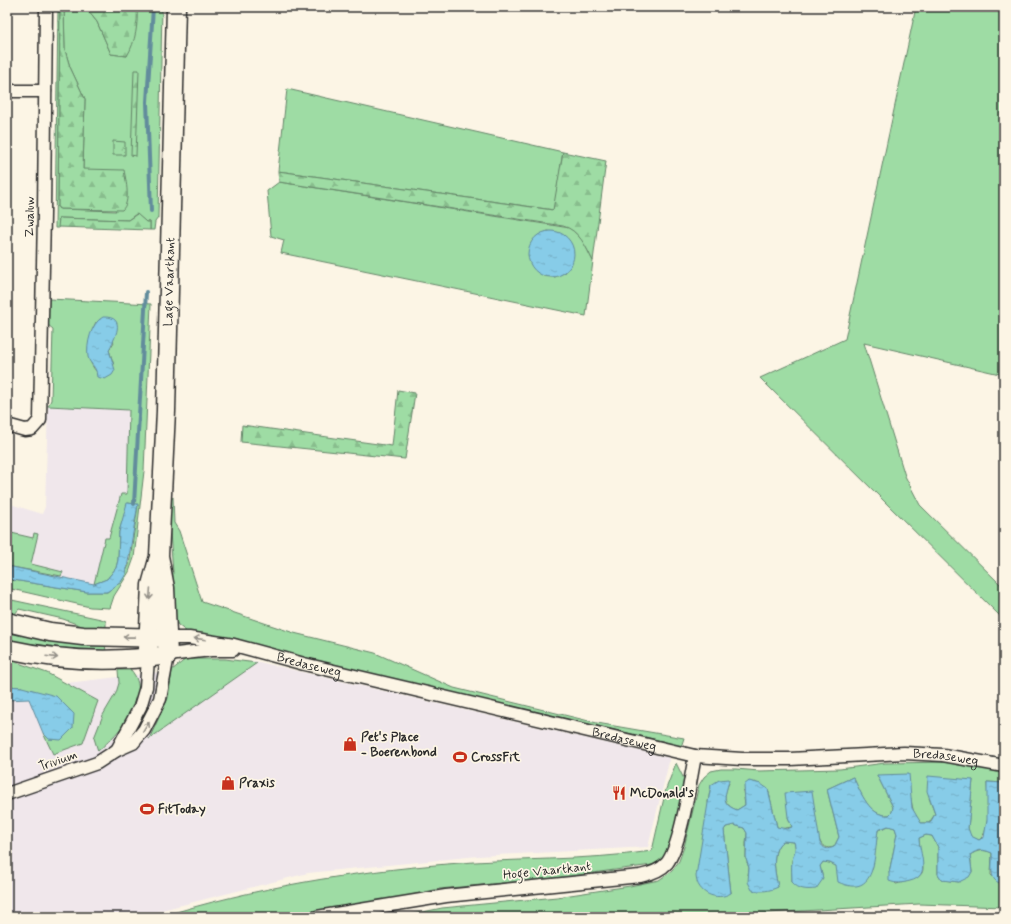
<svg xmlns="http://www.w3.org/2000/svg" width="1011" height="924" font-family="Mynerve,sans-serif">
<style>
.built{fill:#f0e7eb}
.grass{fill:#9edca4;stroke:#648468;fill-rule:evenodd}
.forest{fill:url(#forest-firs);stroke:#648468}
.park{fill:url(#park-crowns);stroke:#648468}
.water{fill:url(#water-ripples);stroke:#628c9c}
.lines{fill:none;stroke-linecap:round;stroke-linejoin:round}
.stream{stroke:#628c9c;stroke-width:4}
.street-casing{stroke:#2b2b2b;stroke-width:15}
.secondary-casing{stroke:#2b2b2b;stroke-width:21}
.street{stroke:#fcf5e5;stroke-width:12}
.secondary{stroke:#fcf5e5;stroke-width:18}
.oneway{stroke:#949088}
.labels{text-anchor:middle;dominant-baseline:central;stroke-width:3.5;stroke-linejoin:round;paint-order:stroke}
.street-label{font-size:13px;fill:#2b2b2b;stroke:#fcf5e5}
.poi-label{font-size:13px;font-weight:bold;fill:#2b2b2b;stroke:#fcf5e5;text-anchor:start}
</style>
<defs>
<pattern id="forest-firs" width="22" height="20" patternUnits="userSpaceOnUse"><rect width="22" height="20" fill="#9edca4"/><path d="M5 1l3.5 6h-7zM16 11l3.5 6h-7z" fill="#88bd8d"/></pattern>
<pattern id="park-crowns" width="20" height="18" patternUnits="userSpaceOnUse"><rect width="20" height="18" fill="#9edca4"/><path d="M2 6a3 3 0 1 1 6 0M12 15a3 3 0 1 1 6 0" fill="none" stroke="#88bd8d"/></pattern>
<pattern id="water-ripples" width="26" height="14" patternUnits="userSpaceOnUse"><rect width="26" height="14" fill="#87cce8"/><path d="M2 4q2-2 4 0t4 0M15 11q2-2 4 0t4 0" fill="none" stroke="#75afc7"/></pattern>
</defs>
<rect width="100%" height="100%" fill="#fcf5e5"/>
<filter id="ink" filterUnits="userSpaceOnUse"><feTurbulence type="fractalNoise" baseFrequency=".025" numOctaves="2"/><feDisplacementMap in="SourceGraphic" scale="8" xChannelSelector="R" yChannelSelector="G"/><feConvolveMatrix kernelMatrix="1 2 1 2 8 2 1 2 1" color-interpolation-filters="sRGB"/></filter>
<g filter="url(#ink)">
<path class="built" d="M48,406L129,410L127,494L102,587L7,573V503L42,514L45,507Z
M255,661L670,758L648,847L478,856L308,873L158,911L141,917H7V690Z"/>
<path class="grass" d="M58,7H60L58,208L60,209L116,211L83,169L85,99L70,67L65,50L64,7H85L97,22L111,54L127,56L137,7H162L158,218L155,222L154,230H150V222H146L136,214L128,220L59,218V228H55Z
M916,7H1004V375L864,343L905,476L920,505L1004,588V620L760,378L845,339Z
M287,89L563,152L554,210L278,171Z
M279,182L570,228L582,239L593,261L586,316L281,253L284,240L271,236L267,191ZM548,231L560,233L566,272L555,277L543,276L533,241L537,236Z
M49,299L151,304L144,471L134,558L129,572L114,596L110,608L90,607L7,588V579L87,592H107L121,582L129,565L138,505L128,503L119,532L118,560L116,568L107,579L94,584L105,538H109L121,494H127L129,410L48,406L51,400L53,329L48,325ZM96,322L114,342L109,350L114,365L96,371C84,357 88,338 96,322Z
M173,497L174,523L179,531L202,602L294,633L375,653L454,688L597,723L684,738L681,747L662,741L187,632L178,625L171,611L173,572L168,506Z
M7,532L33,538L34,533L38,534L31,564L63,572L61,576L7,566Z
M7,599L101,619L106,621V627L90,629L63,619L19,609L14,615L7,613Z
M7,629L105,642L106,653L16,642L7,640Z
M7,659L47,673L98,701L83,743L53,754L43,733L49,739H61L22,687L7,686Z
M186,659H225L257,663L149,739L168,698L172,670Z
M118,670H131C154,697 119,733 98,751L94,738L103,715L116,693L119,683Z
M951,762L1004,771V783L987,782C987,797 992,831 979,840L970,836L968,828L973,780L929,798L935,814L929,823H920C914,816 912,807 911,798L877,775L893,807L892,812L889,815C869,817 861,793 853,777L827,789L839,837L834,847C818,852 818,834 816,822L788,817L792,827L780,829L777,827L768,789L755,782L743,791L745,805L737,810C723,805 723,796 729,783L711,785L708,802L731,893L724,830L726,827L734,825L744,828L747,833L746,843V859L749,868L748,875L778,887C775,873 770,850 783,841L794,842L796,849L792,860V882L823,879L820,866L823,862L830,863L836,866L872,870L878,830L889,826L895,828L897,834L889,873L896,884C938,875 918,869 919,838L926,835L932,836L938,847V874L942,880L959,882L972,872L970,855C978,850 983,849 992,853L991,875L1002,884H1004V907L919,904L701,917H399L442,908L557,897L630,886L659,880L672,871L679,861L684,847L699,785L704,777L711,771L721,769H736L759,771L840,769L885,763Z
M676,763L684,779L673,840L668,852L662,860L652,865L555,878L439,889L309,917H160C253,888 350,872 447,864C515,858 584,861 652,851L666,789Z"/>
<path class="forest" d="M60,7H64L65,50L70,67L85,99L83,169L124,170C126,181 131,202 122,210L60,209L58,208Z
M85,7H137C138,24 136,41 127,56L111,54L97,22Z
M134,70H139L136,156L131,155Z
M563,152L606,161L593,261C586,247 579,230 563,226L279,182L278,171L553,210Z
M137,214L146,222H150V230L58,227L59,218L128,220Z
M398,390L415,393L405,459L241,442L242,425L392,446Z"/>
<path class="park" d="M113,141L125,142V155H113Z"/>
<path class="water" d="M528 254a23 23 0 1 1 46 0a23 23 0 1 1-46 0Z
M103,317C128,316 114,339 109,350L115,370L112,375L105,379L97,377C96,375 97,373 96,371C95,366 89,363 88,357C86,345 91,323 103,317Z
M127,503L138,504L126,574L121,582L107,592H87L7,579V566L94,584L107,579L116,568L118,560L119,532Z
M7,686L22,687L56,696L74,714L73,728L61,740L49,739L43,733L29,699L7,700Z
M909,774L912,808L921,823H930L935,814L927,791L928,776L973,780L968,828L971,836L979,840L984,837L987,820V782L1004,783V884C987,882 993,866 992,853C983,849 978,849 970,855L972,872L969,877L959,882L942,880L938,874V847L932,836L926,835L919,838C919,853 932,876 910,881C902,883 897,884 889,881V873L897,834L895,828L888,826L878,830C874,855 877,900 838,882L836,866L830,863L823,862L820,866L823,879L816,889C806,890 799,890 792,882C792,875 791,868 792,862C793,853 797,851 794,842L783,841C770,850 775,873 778,887C770,891 761,892 752,890L748,882L749,868L746,859L747,833L744,828L734,825L726,827L724,830L731,893C716,902 697,893 696,876L711,785L719,780L729,779C727,794 718,803 737,810L745,805L744,785L749,781L761,784L768,789L777,827L787,829L792,827L788,817L785,793L812,791L820,843C824,849 827,850 834,847L839,837L827,789L853,777C861,792 869,817 889,815L892,812L893,807L877,775Z"/>
<g class="lines">
<path class="stream" d="M151,211L147,102L153,7
M134,504L146,292"/>
<defs>
<g id="street">
<path d="M7,91H45"/>
<path d="M7,425L25,430L32,429L40,420L44,214L46,7"/>
<path id="s1" d="M168,638H189L234,645L304,664L695,756L742,759H790L904,753L943,755L1004,766"/>
<path d="M117,750L140,707L146,687L148,658"/>
<path d="M7,794L97,763L117,750L133,743L144,730L160,699L168,655L211,650H233"/>
<path d="M317,917L446,896L640,876C650,874 660,871 667,863C681,845 690,781 695,756"/>
</g>
<g id="secondary">
<path d="M7,622L50,632L83,636L168,638"/>
<path id="s2" d="M7,649C61,661 114,663 168,655L165,588L159,556L166,411L176,7"/>
<path d="M148,649L151,585L158,560"/>
</g>
</defs>
<use href="#street" class="street-casing"/>
<use href="#secondary" class="secondary-casing"/>
<use href="#street" class="street"/>
<use href="#secondary" class="secondary"/>
</g>
<defs><path id="oneway-shaft" d="M-6 0H5M1.5-3L5.5 0L1.5 3" fill="none" stroke-width="1.6" stroke-linecap="round" stroke-linejoin="round"/></defs>
<g class="oneway">
<use href="#oneway-shaft" transform="translate(150 594) rotate(94)"/>
<use href="#oneway-shaft" transform="translate(129 637) rotate(-179)"/>
<use href="#oneway-shaft" transform="translate(200 639) rotate(-173)"/>
<use href="#oneway-shaft" transform="translate(52 657) rotate(7)"/>
<use href="#oneway-shaft" transform="translate(146 727) rotate(-58)"/>
</g>
</g>
<defs>
<symbol id="shop-bare" viewBox="-9 -9 18 18"><path d="M-5-2.5h2.3a2.7 3.5 0 0 1 5.4 0H5L5.5 6h-11ZM-1.5-2.5h3a1.5 2.3 0 0 0-3 0Z" fill="#c8321e" stroke="#fcf5e5" stroke-width="2.5" paint-order="stroke"/></symbol>
<symbol id="stadium-bare" viewBox="-9 -9 18 18"><path d="M0-5a6.5 5 0 1 0 0 10a6.5 5 0 1 0 0-10ZM-3.5-1.8h7v3.6h-7Z" fill="#c8321e" stroke="#fcf5e5" stroke-width="2.5" paint-order="stroke"/></symbol>
<symbol id="restaurant-bare" viewBox="-9 -9 18 18"><path d="M-5-6h1v4h1v-4h1v4h1v-4h1v5L-1.5 .5V6h-2V.5L-5-1ZM5-6V6H3V1.5H1.5Q1.5-4 5-6Z" fill="#c8321e" stroke="#fcf5e5" stroke-width="2.5" paint-order="stroke"/></symbol>
</defs>
<g fill-rule="evenodd">
<use href="#shop-bare" x="340" y="734" width="20" height="20"/>
<use href="#stadium-bare" x="450" y="747" width="20" height="20"/>
<use href="#shop-bare" x="218" y="773" width="20" height="20"/>
<use href="#restaurant-bare" x="609" y="783" width="20" height="20"/>
<use href="#stadium-bare" x="137" y="799" width="20" height="20"/>
</g>
<g class="labels">
<g class="street-label">
<text transform="translate(30 217) rotate(-89)">Zwaluw</text>
<text stroke="none"><textPath href="#s2" startOffset="536">Lage Vaartkant</textPath></text>
<text stroke="none"><textPath href="#s1" startOffset="144">Bredaseweg</textPath></text>
<text stroke="none"><textPath href="#s1" startOffset="468">Bredaseweg</textPath></text>
<text stroke="none"><textPath href="#s1" startOffset="792">Bredaseweg</textPath></text>
<text transform="translate(58 761) rotate(-19)">Trivium</text>
<text transform="translate(547 871) rotate(-6)">Hoge Vaartkant</text>
</g>
<g class="poi-label">
<text x="361" y="737">Pet's Place<tspan x="361" dy="15">- Boerenbond</tspan></text>
<text x="471" y="757">CrossFit</text>
<text x="239" y="783">Praxis</text>
<text x="630" y="793">McDonald's</text>
<text x="158" y="809">FitToday</text>
</g>
</g>
<rect width="1011" height="924" fill="none" stroke="#fcf5e5" stroke-width="24"/>
<rect x="12" y="12" width="987" height="900" fill="none" stroke="#2b2b2b" stroke-width="1.5" filter="url(#ink)"/>
</svg>
